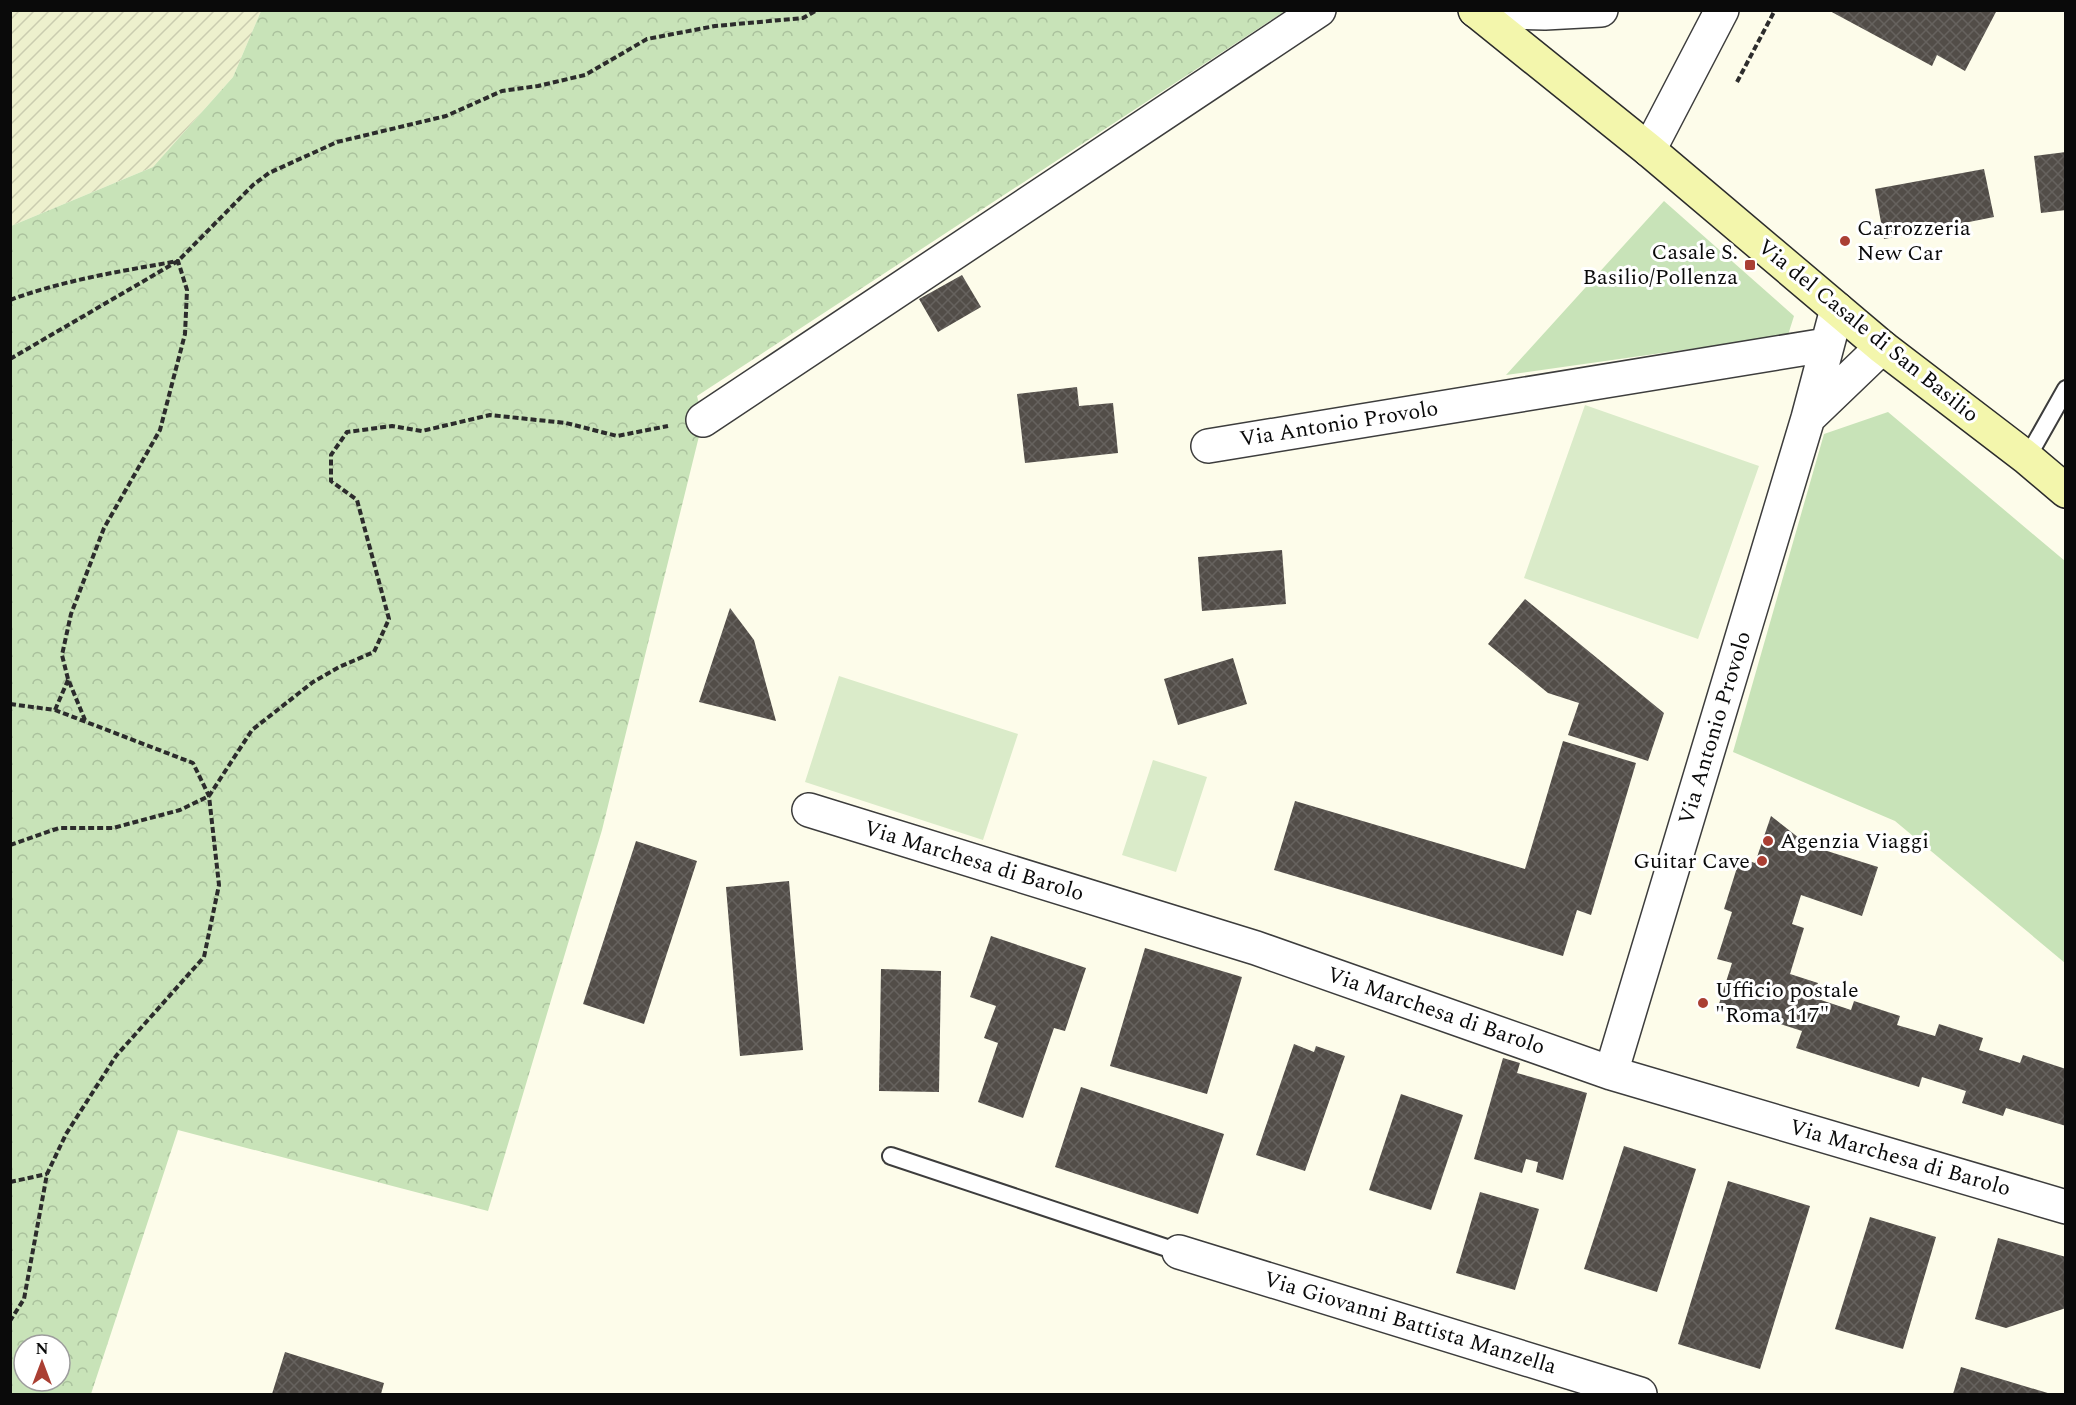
<svg xmlns="http://www.w3.org/2000/svg" width="2076" height="1405" font-family="Spectral,serif">
<style>
.farmland{fill:url(#farmland-furrows)}
.park{fill:url(#park-crowns);fill-rule:evenodd}
.garden{fill:#c8e3b8}
.pitch{fill:#daebc9}
.building{fill:url(#building-cross-hatch)}
.lines{fill:none;stroke-linecap:round;stroke-linejoin:round}
.lane-casing{stroke:#3d3d3d;stroke-width:20}
.street-casing{stroke:#3d3d3d;stroke-width:36}
.secondary-casing{stroke:#2c2c2c;stroke-width:36}
.path{stroke:#2c2c2c;stroke-width:4;stroke-dasharray:6 3;stroke-linecap:butt}
.lane{stroke:#fff;stroke-width:16}
.street{stroke:#fff;stroke-width:33}
.secondary{stroke:#f3f6ac;stroke-width:33}
.poi-dot{fill:#aa3f33;stroke:#fff;stroke-width:2}
.labels{text-anchor:middle;dominant-baseline:central;stroke-width:6;stroke-linejoin:round;paint-order:stroke}
.poi-label{font-size:22px;fill:#0a0a0a;stroke:#fff;text-anchor:start}
.street-label{font-size:22px;fill:#0a0a0a;stroke:#fff}
</style>
<defs>
<pattern id="farmland-furrows" width="10" height="10" patternUnits="userSpaceOnUse" patternTransform="scale(1.5)"><rect width="10" height="10" fill="#edf0cd"/><path d="M-1 1l2-2M0 10L10 0M9 11l2-2" fill="none" stroke="#caccaf"/></pattern>
<pattern id="park-crowns" width="20" height="18" patternUnits="userSpaceOnUse" patternTransform="scale(1.5)"><rect width="20" height="18" fill="#c8e3b8"/><path d="M2 6a3 3 0 1 1 6 0M12 15a3 3 0 1 1 6 0" fill="none" stroke="#aac19d"/></pattern>
<pattern id="building-cross-hatch" width="8" height="8" patternUnits="userSpaceOnUse" patternTransform="scale(1.5)"><rect width="8" height="8" fill="#524d48"/><path d="M0 0l8 8M0 8l8-8" fill="none" stroke="#66625e"/></pattern>
</defs>
<rect width="100%" height="100%" fill="#fdfcea"/>
<path class="farmland" d="M11,11H261L233,77L153,167L11,226Z"/>
<path class="park" d="M261,11H1285L697,396L703,420L602,830L488,1211L178,1130L91,1394H11V226L153,167L233,77ZM24,1345H60V1381H24Z"/>
<path class="garden" d="M1664,201L1794,316L1788,335L1506,375Z
M1888,412L2065,561V963L1895,821L1733,752L1824,434Z"/>
<path class="pitch" d="M1585,405L1759,466L1698,639L1524,578Z
M839,676L1018,734L983,840L805,782Z
M1153,760L1207,777L1176,872L1122,855Z"/>
<path class="building" d="M1828,10H1997L1965,71L1937,55L1932,66Z
M2066,152V210L2041,213L2034,156Z
M1984,169L1994,217L1884,239L1875,189Z
M962,275L981,307L938,332L919,299Z
M1077,387L1079,406L1113,403L1118,453L1025,463L1017,394Z
M1282,550L1286,604L1202,611L1198,557Z
M1525,599L1664,713L1648,761L1568,735L1579,703L1548,693L1488,644Z
M730,608L754,640L776,721L699,702Z
M1233,658L1247,704L1178,725L1164,679Z
M1563,741L1636,763L1591,915L1577,910L1563,956L1274,870L1295,801L1525,869Z
M1771,816L1808,845L1878,867L1862,916L1801,895L1792,924L1804,928L1790,974L1818,983L1812,997L1851,1010L1854,1001L1900,1016L1897,1025L1935,1036L1939,1024L1983,1038L1979,1050L2020,1063L2023,1055L2066,1069V1126L2006,1108L2003,1116L1962,1103L1966,1091L1922,1077L1919,1087L1796,1048L1802,1031L1719,1004L1732,963L1717,959L1732,912L1724,909L1740,858L1755,863Z
M636,841L697,861L644,1024L583,1004Z
M789,881L803,1050L740,1056L726,887Z
M991,936L1086,968L1065,1031L1054,1028L1023,1118L978,1102L998,1043L984,1038L996,1006L970,997Z
M1145,948L1242,977L1207,1094L1110,1066Z
M881,969L941,971L939,1092L879,1091Z
M1294,1044L1314,1052L1316,1046L1345,1056L1305,1171L1256,1155Z
M1503,1058L1520,1063L1517,1073L1587,1093L1563,1180L1536,1172L1538,1162L1526,1159L1522,1173L1474,1159Z
M1081,1087L1224,1134L1198,1214L1055,1167Z
M1401,1094L1463,1115L1431,1210L1369,1190Z
M1624,1146L1696,1169L1657,1292L1584,1269Z
M1728,1181L1810,1206L1760,1369L1678,1344Z
M1480,1192L1539,1209L1515,1290L1456,1273Z
M1870,1217L1936,1237L1903,1349L1835,1329Z
M1998,1238L2066,1257V1308L2006,1328L1975,1319Z
M285,1352L384,1383L381,1394H272Z
M1961,1367L2051,1394H1953Z"/>
<g class="lines">
<defs>
<path id="lane" d="M2027,458L2066,389
M891,1156L1179,1252"/>
<path id="street" d="M1476,11L1545,13L1601,10
M1649,150L1722,10
M1808,418L1882,347
M703,420L1319,10
M1208,446L1826,345
M809,810L1256,948L1611,1073L2066,1207
M1611,1073L1808,418L1837,309
M1179,1252L1640,1394"/>
<path id="secondary" d="M1475,10L1649,150L1882,347L2027,458L2066,491"/>
</defs>
<use href="#lane" class="lane-casing"/>
<use href="#street" class="street-casing"/>
<use href="#secondary" class="secondary-casing"/>
<path class="path" d="M1737,82L1775,10
M10,300C64,280 122,271 178,261L187,290L185,334L160,430L104,528L71,614L62,655L68,679L85,720
M10,359L178,261L253,185L269,173L337,142L446,116L502,91L538,86L585,75L647,39L715,26L803,18L817,10
M10,704L55,710L193,763L209,796L219,885L204,957L116,1056L66,1134L47,1174L24,1299L10,1321
M55,710L68,680
M10,845L59,828H113L180,810L209,796L252,730L313,682L339,667L374,652L389,619L357,500L331,481V455L347,432L392,426L422,431L490,415L566,423L617,436L668,426
M10,1182L47,1174"/>
<use href="#lane" class="lane"/>
<use href="#street" class="street"/>
<use href="#secondary" class="secondary"/>
</g>
<g class="poi-dot">
<circle cx="1845" cy="241" r="6"/>
<rect x="1744" y="259" width="12" height="12" rx="3"/>
<circle cx="1768" cy="841" r="6"/>
<circle cx="1762" cy="861" r="6"/>
<circle cx="1703" cy="1003" r="6"/>
</g>
<g class="labels">
<g class="poi-label">
<text x="1857" y="228">Carrozzeria<tspan x="1857" dy="25">New Car</tspan></text>
<text x="1738" y="252" text-anchor="end">Casale S.<tspan x="1738" dy="25">Basilio/Pollenza</tspan></text>
<text x="1780" y="841">Agenzia Viaggi</text>
<text x="1750" y="861" text-anchor="end">Guitar Cave</text>
<text x="1715" y="990">Ufficio postale<tspan x="1715" dy="25">"Roma 117"</tspan></text>
</g>
<g class="street-label">
<text transform="translate(1868 331) rotate(39)">Via del Casale di San Basilio</text>
<text transform="translate(1339 424) rotate(-9)">Via Antonio Provolo</text>
<text transform="translate(1715 728) rotate(-73)">Via Antonio Provolo</text>
<text transform="translate(974 861) rotate(17)">Via Marchesa di Barolo</text>
<text transform="translate(1436 1011) rotate(19)">Via Marchesa di Barolo</text>
<text transform="translate(1900 1158) rotate(16)">Via Marchesa di Barolo</text>
<text transform="translate(1410 1323) rotate(17)">Via Giovanni Battista Manzella</text>
</g>
</g>
<rect width="2076" height="1405" fill="none" stroke="#0a0a0a" stroke-width="24"/>
<g transform="translate(42 1363)"><circle r="28" fill="#ffffff" stroke="#9d9d9d" stroke-width="1.5"/>
<path d="M0-4.5L10 22L0 15L-10 22Z" fill="#aa3f33"/>
<text y="-9" font-size="16" font-weight="bold" text-anchor="middle" fill="#0a0a0a">N</text>
</g>
</svg>
